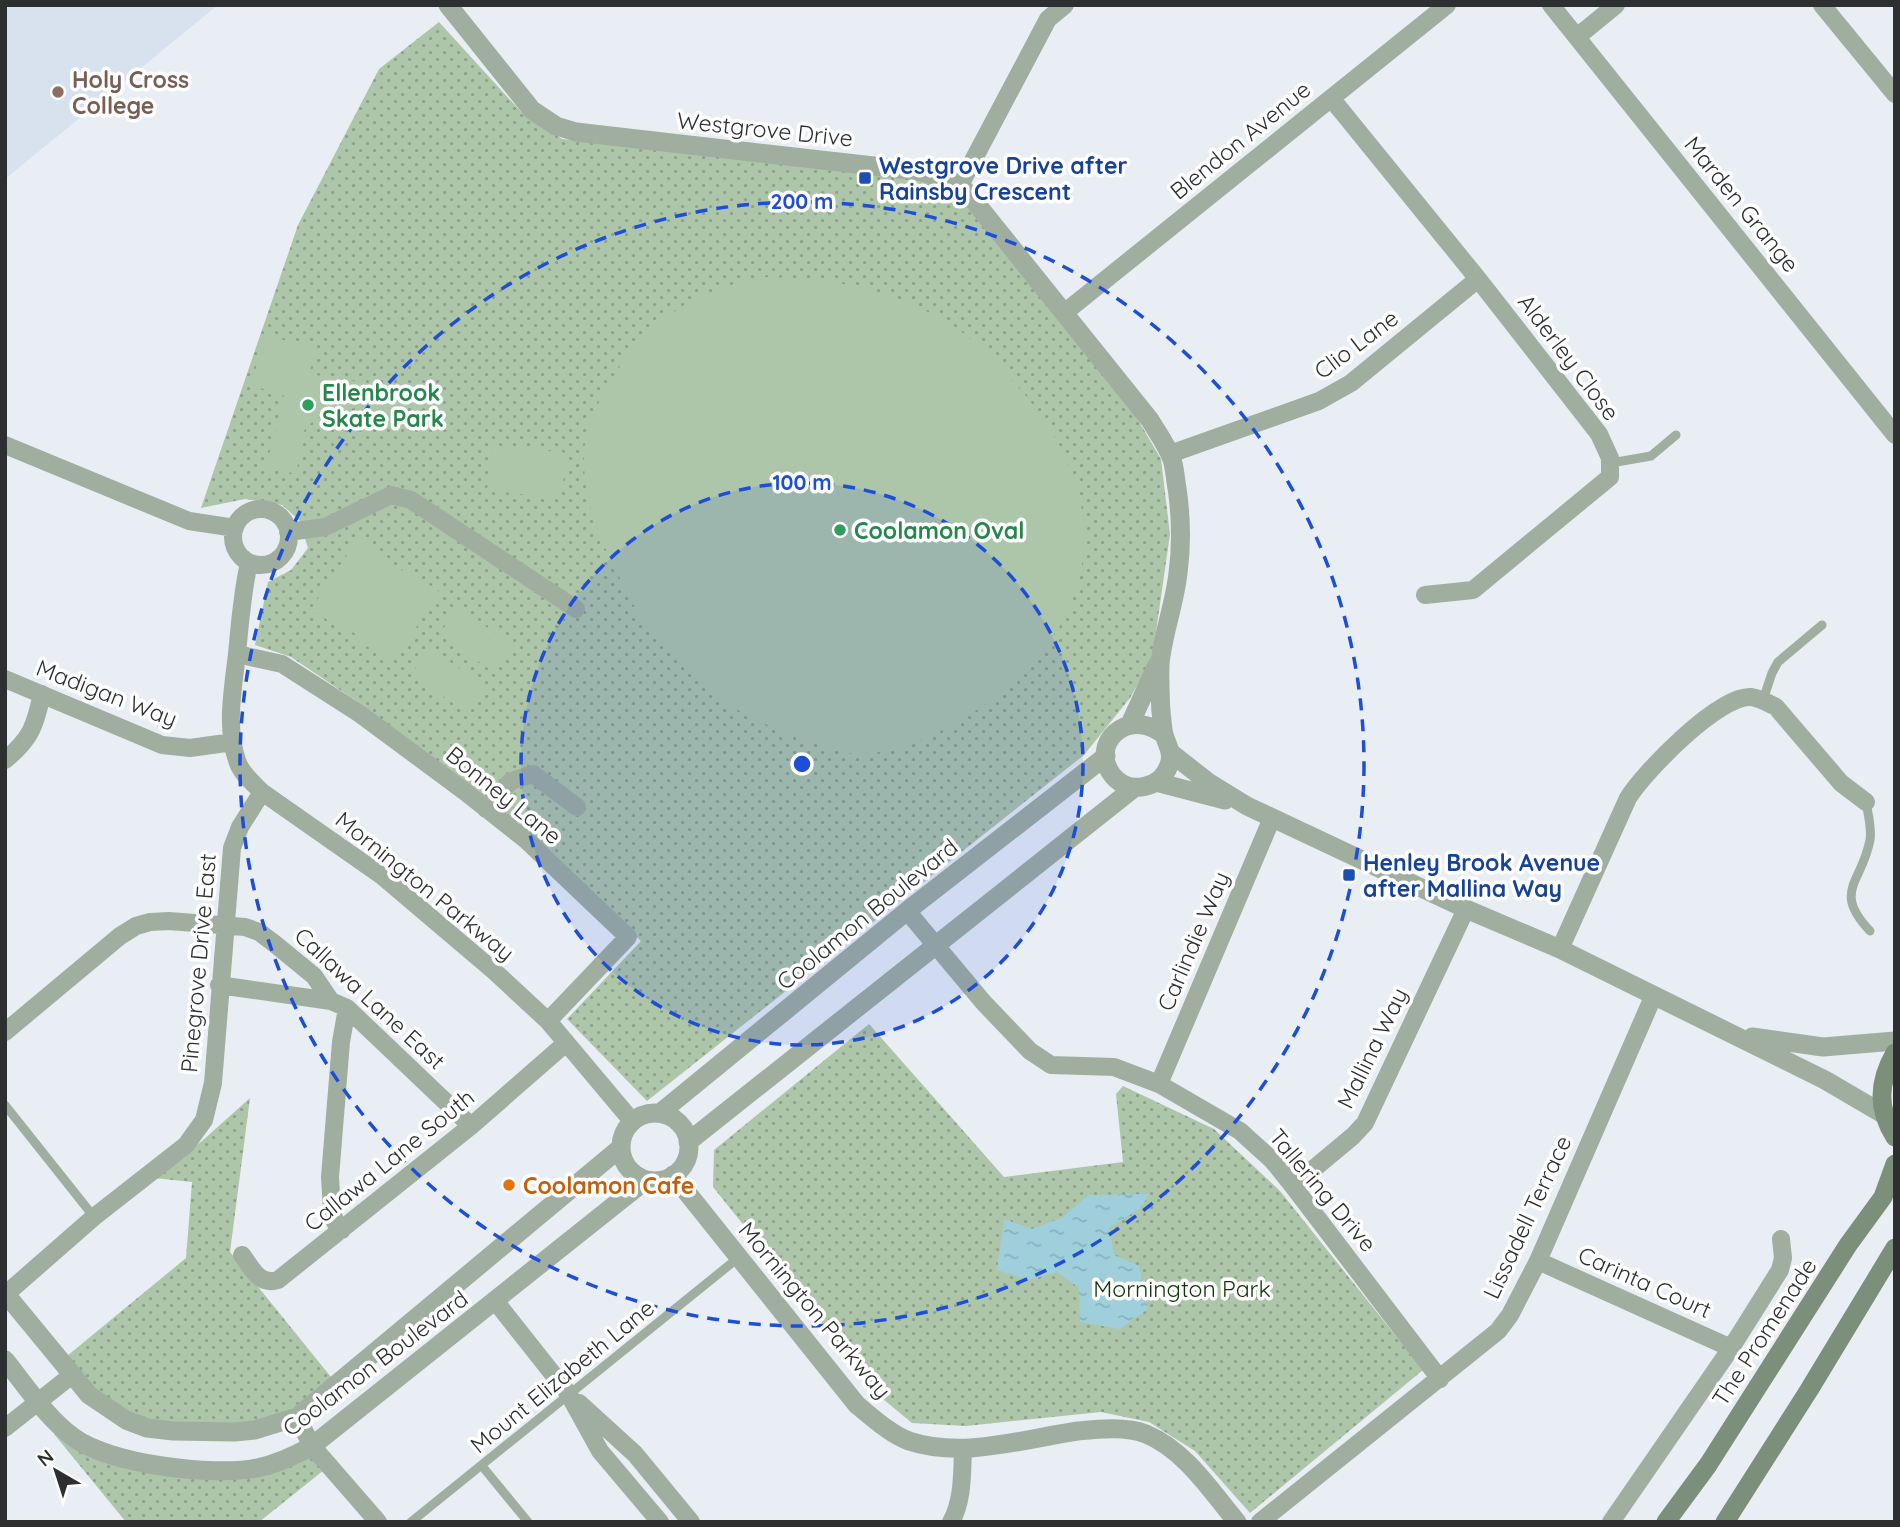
<svg xmlns="http://www.w3.org/2000/svg" width="1900" height="1527" font-family="Quicksand,sans-serif">
<style>
.built{fill:#d8e1ee}
.green{fill:url(#green-dots)}
.pitch{fill:#adc5a9}
.water{fill:url(#water-ripples)}
.lines{fill:none;stroke-linecap:round;stroke-linejoin:round}
.service{stroke:#a0aea0;stroke-width:9}
.minor{stroke:#a0aea0;stroke-width:18}
.tertiary{stroke:#a0aea0;stroke-width:19}
.secondary{stroke:#7b8f7b;stroke-width:19}
.ring{fill:none;stroke:#1d4ed8;stroke-width:3.5;stroke-dasharray:12 9}
.education-dot{fill:#8d6e63;stroke:#fff;stroke-width:2.5}
.transit-dot{fill:#1a4fb4;stroke:#fff;stroke-width:2.5}
.leisure-dot{fill:#2e9e5b;stroke:#fff;stroke-width:2.5}
.food-dot{fill:#e8710a;stroke:#fff;stroke-width:2.5}
.labels{text-anchor:middle;dominant-baseline:central;stroke-width:7;stroke-linejoin:round;paint-order:stroke}
.education-label{font-size:23px;font-weight:bold;fill:#785e54;stroke:#fff;text-anchor:start}
.street-label{font-size:23px;fill:#2d2f31;stroke:#fff}
.transit-label{font-size:23px;font-weight:bold;fill:#164399;stroke:#fff;text-anchor:start}
.leisure-label{font-size:23px;font-weight:bold;fill:#27864d;stroke:#fff;text-anchor:start}
.food-label{font-size:23px;font-weight:bold;fill:#c56008;stroke:#fff;text-anchor:start}
.park-label{font-size:23px;fill:#0e3507;stroke:#fff}
.centre{fill:#1d4ed8;stroke:#fff;stroke-width:3.5}
.ring-label{font-size:21px;text-anchor:middle;font-weight:bold;fill:#1d4ed8;stroke:#fff;stroke-width:7;stroke-linejoin:round;paint-order:stroke}
</style>
<defs>
<pattern id="green-dots" width="8" height="8" patternUnits="userSpaceOnUse" patternTransform="scale(1.75)"><rect width="8" height="8" fill="#adc5a9"/><path d="M2 2h.1M6 6h.1" fill="none" stroke="#8da08a" stroke-width="1.8" stroke-linecap="round"/></pattern>
<pattern id="water-ripples" width="26" height="14" patternUnits="userSpaceOnUse" patternTransform="scale(1.75)"><rect width="26" height="14" fill="#9ecfdb"/><path d="M2 4q2-2 4 0t4 0M15 11q2-2 4 0t4 0" fill="none" stroke="#88b2bc"/></pattern>
</defs>
<rect width="100%" height="100%" fill="#e9eef5"/>
<path class="built" d="M5,5H218L5,179Z"/>
<path class="green" d="M439,22L524,115L562,139L909,177L935,183L963,198L1137,418L1161,459L1170,534L1152,660L1130,698L1084,755L647,1101L567,1019L641,941L532,838L371,711L291,657L255,645L268,582L291,570L308,548L299,520L282,505L245,499L201,508L298,225L379,69Z
M869,1024L1004,1177L1123,1162L1116,1094L1123,1086L1214,1129L1280,1191L1423,1370L1250,1513L1195,1451L1149,1422L1101,1412L966,1426L912,1423L883,1399L713,1187L714,1150Z
M250,1098L230,1252L335,1382L275,1424H145L98,1393L67,1356L186,1258L192,1182L154,1178L202,1141Z
M59,1427L88,1446L210,1470L312,1446L329,1466L259,1522H126L54,1434Z"/>
<path class="pitch" d="M758,277C826,276 895,289 953,326C974,339 992,359 1009,377C1074,446 1111,533 1061,624C1048,647 1025,667 1006,686C975,718 910,751 865,754C844,756 813,742 793,735C774,728 755,720 738,710C709,693 683,662 661,637C653,628 643,619 636,609C631,601 627,591 622,582C597,536 576,485 587,431C590,417 599,402 606,389C625,354 647,330 681,307C704,292 732,285 758,277Z
M263,336L317,346L309,374L403,389L395,429L377,426L379,410L340,401L305,428L296,474L266,467L284,396L252,385Z
M493,445L567,453L561,499L487,490Z
M358,538L394,562L392,566L400,572L404,568L440,592L392,663L356,639L358,636L350,630L347,633L311,609Z
M457,607L513,645L494,672L439,635Z
M429,648L485,685L466,712L411,675Z"/>
<path class="water" d="M1149,1194L1141,1208L1109,1228L1114,1255L1139,1266L1148,1309L1120,1329L1080,1322L1079,1288L1057,1272L1029,1280L997,1270L1004,1219L1032,1229L1063,1217L1088,1195Z"/>
<g class="lines">
<path class="service" d="M1611,463L1651,456L1676,435
M1763,700L1772,673L1778,662L1822,625
M1866,802C1868,814 1872,828 1870,840C1862,883 1832,891 1870,931
M5,1105L94,1217
M482,1466L528,1522
M411,1522L738,1258"/>
<path class="minor" d="M1551,5L1895,435
M1822,5L1895,94
M1577,37L1616,5
M1331,98L1478,279L1599,434L1610,458V477L1473,590L1425,595
M959,187L1048,19L1065,5
M1064,313L1447,5
M5,445L189,521L235,528
M1170,454L1319,401L1351,383L1478,279
M233 537a28 28 0 1 1 56 0a28 28 0 1 1-56 0Z
M288,532L325,527L391,495L411,500L576,609
M249,563C242,593 240,623 237,654C233,689 225,729 238,763C242,774 253,783 262,792L382,876L494,971L548,1021L632,1121
M237,654L282,664L360,714L464,791L526,840L628,937L548,1021
M5,679L162,745L190,748L233,742
M5,760C31,739 35,726 42,694
M486,809L511,781L533,774L577,807
M907,911L984,1003L1030,1051L1051,1065L1114,1067L1159,1084L1240,1131L1272,1160L1293,1186L1440,1379
M1560,949L1628,798C1645,771 1719,695 1751,697C1760,698 1768,703 1776,707L1841,783L1866,802
M219,985L331,1001
M5,1032L120,936L136,926L150,922L169,921L245,927L259,932L275,944L314,976L331,1001L347,1008L471,1126
M1159,1084L1272,818
M1293,1186L1353,1136L1365,1123L1466,909
M342,1230L335,1222L332,1210L330,1177L341,1042L347,1008
M242,1255C252,1268 259,1286 278,1280L471,1126L566,1043
M1538,1261L1731,1348
M6,1294L94,1217L186,1145L204,1120L213,1083L232,848L240,827L262,792
M496,1302L568,1393L600,1451L660,1522
M579,1403L635,1454L691,1522
M297,1417L312,1446L378,1522
M5,1428L72,1375
M951,1522C963,1501 962,1473 963,1450
M1260,1522L1498,1331L1510,1315L1538,1261L1653,997
M1611,1522L1731,1348L1780,1270L1783,1258L1781,1239"/>
<path class="tertiary" d="M448,5L532,110L556,126L576,132L918,171L945,178L967,192L1150,420C1157,432 1166,444 1171,457C1175,466 1175,478 1177,488C1181,516 1182,544 1178,573C1175,601 1165,628 1161,656C1159,666 1160,677 1160,688C1160,702 1161,716 1163,730C1165,743 1174,751 1169,765C1161,789 1129,795 1113,776C1088,745 1127,706 1163,734
M1130,724L1157,665
M1171,753L1208,782L1247,806L1466,909L1560,949L1825,1080L1883,1114
M1156,782L1225,800
M1752,1037L1823,1047L1895,1041
M621 1147a34 34 0 1 1 68 0a34 34 0 1 1-68 0Z
M660,1113L907,911L1106,756
M688,1142L1134,788
M673,1175L857,1405C872,1417 890,1434 909,1441C963,1459 1023,1439 1078,1431C1098,1429 1126,1426 1146,1434C1185,1450 1211,1491 1237,1522
M5,1293L89,1395L126,1420L147,1428L173,1431L234,1432L255,1430L297,1417L619,1149
M5,1360C26,1386 46,1417 73,1437C109,1464 213,1477 257,1468C277,1464 294,1456 312,1446L646,1180"/>
<path class="secondary" d="M1895,1053C1878,1082 1877,1109 1895,1137
M1666,1522L1708,1465L1848,1245L1883,1197L1895,1164
M1725,1522L1809,1390L1895,1248"/>
</g>
<circle cx="802" cy="764" r="281" fill="#1d4ed8" fill-opacity=".12"/>
<g class="ring">
<circle cx="802" cy="764" r="281"/>
<circle cx="802" cy="764" r="562"/>
</g>
<circle class="education-dot" cx="58" cy="92" r="7"/>
<g class="transit-dot">
<rect x="858" y="171" width="14" height="14" rx="3.5"/>
<rect x="1342" y="868" width="14" height="14" rx="3.5"/>
</g>
<g class="leisure-dot">
<circle cx="308" cy="405" r="7"/>
<circle cx="840" cy="530" r="7"/>
</g>
<circle class="food-dot" cx="509" cy="1185" r="7"/>
<g class="labels">
<g class="education-label">
<text x="72" y="79">Holy Cross<tspan x="72" dy="26">College</tspan></text>
</g>
<g class="street-label">
<text transform="translate(765 129) rotate(6)">Westgrove Drive</text>
<text transform="translate(1240 140) rotate(-39)">Blendon Avenue</text>
<text transform="translate(1742 204) rotate(51)">Marden Grange</text>
<text transform="translate(1356 344) rotate(-37)">Clio Lane</text>
<text transform="translate(1569 357) rotate(53)">Alderley Close</text>
<text transform="translate(107 693) rotate(21)">Madigan Way</text>
<text transform="translate(504 795) rotate(39)">Bonney Lane</text>
<text transform="translate(425 886) rotate(39)">Mornington Parkway</text>
<text transform="translate(867 914) rotate(-39)">Coolamon Boulevard</text>
<text transform="translate(1193 941) rotate(-67)">Carlindie Way</text>
<text transform="translate(198 963) rotate(-85)">Pinegrove Drive East</text>
<text transform="translate(370 998) rotate(43)">Callawa Lane East</text>
<text transform="translate(1372 1048) rotate(-64)">Mallina Way</text>
<text transform="translate(389 1160) rotate(-39)">Callawa Lane South</text>
<text transform="translate(1323 1190) rotate(50)">Tallering Drive</text>
<text transform="translate(1527 1217) rotate(-65)">Lissadell Terrace</text>
<text transform="translate(1645 1282) rotate(24)">Carinta Court</text>
<text transform="translate(815 1310) rotate(50)">Mornington Parkway</text>
<text transform="translate(1764 1332) rotate(-57)">The Promenade</text>
<text transform="translate(375 1363) rotate(-37)">Coolamon Boulevard</text>
<text transform="translate(562 1376) rotate(-39)">Mount Elizabeth Lane</text>
</g>
<g class="transit-label">
<text x="879" y="165">Westgrove Drive after<tspan x="879" dy="26">Rainsby Crescent</tspan></text>
<text x="1363" y="862">Henley Brook Avenue<tspan x="1363" dy="26">after Mallina Way</tspan></text>
</g>
<g class="leisure-label">
<text x="322" y="392">Ellenbrook<tspan x="322" dy="26">Skate Park</tspan></text>
<text x="854" y="530">Coolamon Oval</text>
</g>
<g class="food-label">
<text x="523" y="1185">Coolamon Cafe</text>
</g>
<g class="park-label">
<text x="1182" y="1288">Mornington Park</text>
</g>
</g>
<circle cx="802" cy="764" r="10" class="centre"/>
<g class="ring-label">
<text x="802" y="209">200 m</text>
<text x="802" y="490">100 m</text>
</g>
<rect width="1900" height="1527" fill="none" stroke="#2d2f31" stroke-width="14"/>
<g transform="translate(56 1471) rotate(321)" stroke="#ffffff" stroke-width="5" paint-order="stroke">
<path d="M0-5L12 26L0 18L-12 26Z" fill="#2d2f31"/>
<text y="-10" font-size="19" font-weight="bold" text-anchor="middle" fill="#2d2f31">N</text>
</g>
</svg>
